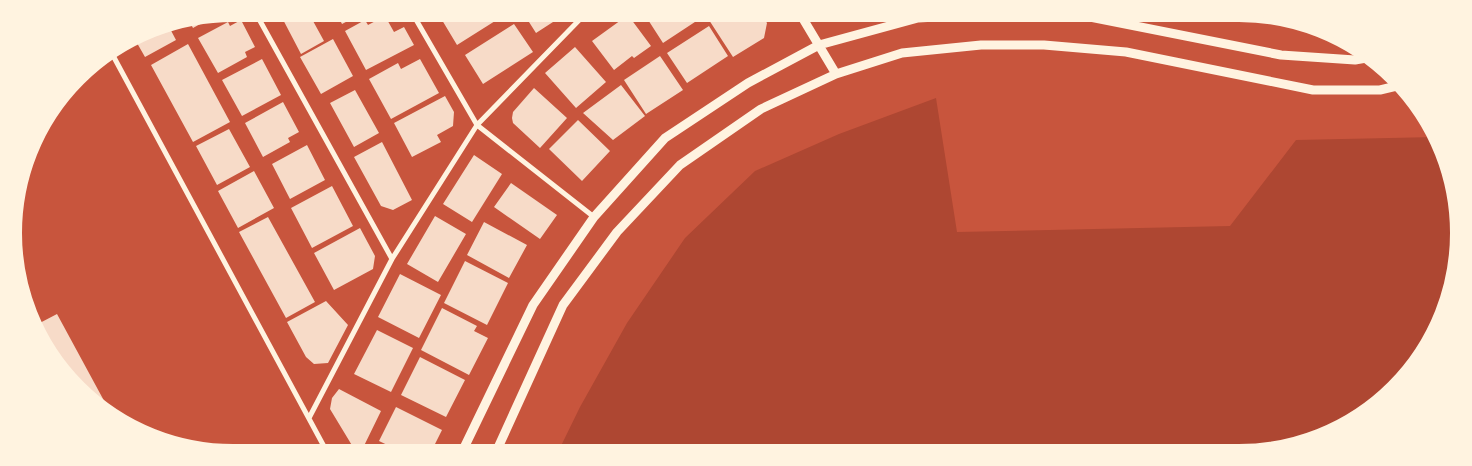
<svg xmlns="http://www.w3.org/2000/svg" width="1472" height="466" font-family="'Public Sans',sans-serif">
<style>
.green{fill:#ae4732}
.building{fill:#f7dbc8}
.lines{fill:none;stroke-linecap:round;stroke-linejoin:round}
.minor{stroke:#fff3e0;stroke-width:5}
.tertiary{stroke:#fff3e0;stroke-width:9}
.rim{fill:none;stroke:#fff3e0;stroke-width:6}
</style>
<rect width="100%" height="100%" fill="#c8553d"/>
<path class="green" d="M936,98L957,232L1230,226L1296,140L1436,137L1458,190V277L1432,344L1386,400L1337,433L1268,454L558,452L580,407L627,323L685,238L755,171L839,134Z"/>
<path class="building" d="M278,10H307L324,41L301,54Z
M335,10H343L367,11L342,24Z
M446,11H500L503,16L457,45L439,15Z
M522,11H570L536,33Z
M643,12H697L701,18L663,43Z
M721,12H760L767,23L764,38L733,57L709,20Z
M220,13L193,28L188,19Z
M1283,14L1307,24L1306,25L1282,22Z
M628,15L651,46L634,58L632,56L614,70L592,41Z
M385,16L394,32L404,27L414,45L366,70L345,31L365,20L368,25Z
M241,20L255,47L245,52L247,57L218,73L198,38L228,22L230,26Z
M167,23L176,40L145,57L133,36L148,27Z
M514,24L533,52L483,84L465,55Z
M709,26L728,56L687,83L667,53Z
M333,39L353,76L321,94L300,57Z
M188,44L230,122L193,142L151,65Z
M575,47L606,82L576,108L545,73Z
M660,56L683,90L646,114L624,80Z
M262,59L281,95L242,116L222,80Z
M420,59L439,93L391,119L369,79L398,63L401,69Z
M621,85L645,116L613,140L583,113Z
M534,88L567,118L540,148L513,123L512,118L513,112Z
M355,90L379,133L354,147L330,103Z
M445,96L454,112L453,126L437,135L441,142L412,157L394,123Z
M283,102L299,132L288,138L290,142L263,157L245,123Z
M578,120L610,151L582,181L549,149Z
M229,129L250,167L217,185L196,146Z
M382,142L412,200L393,210L381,206L354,157Z
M307,145L325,180L290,199L272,164Z
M474,155L502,174L472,222L443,204Z
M254,171L274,208L238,228L218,191Z
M511,183L557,215L540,239L494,207Z
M332,186L353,226L312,248L291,208Z
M435,216L466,234L438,282L407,264Z
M268,217L315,302L286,318L239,232Z
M484,222L527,245L509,278L467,255Z
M360,228L375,256L373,269L334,290L314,253Z
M465,261L508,283L487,325L444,303Z
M400,274L441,295L419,338L378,317Z
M326,301L348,325L328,363L314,364L306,357L287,322Z
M442,308L477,326L474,331L488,338L469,375L421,350Z
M57,314L115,421L109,418L48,357L34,326Z
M377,330L413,348L391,392L354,374Z
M420,357L465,380L446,417L401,395Z
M339,389L381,411L361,452H356L330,409L332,398Z
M396,407L442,430L431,452H402L379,441Z"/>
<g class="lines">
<path class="minor" d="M254,10L392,259
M411,11L477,125L594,217
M110,50L327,452
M309,418L392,259L477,125L588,11"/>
<path class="tertiary" d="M799,12L836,74
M1058,13L1085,16L1281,55L1355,60L1372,57
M462,452L533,305L594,217L665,138L748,83L819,45L918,18L1009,13
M496,452L563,305L617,232L680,165L761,109L836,74L902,53L981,45H1044L1126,52L1313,90H1380L1401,85"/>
</g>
<path d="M0 0H1472V466H0ZM233 19H1239A214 214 0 0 1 1453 233V233A214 214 0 0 1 1239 447H233A214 214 0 0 1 19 233V233A214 214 0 0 1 233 19Z" fill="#fff3e0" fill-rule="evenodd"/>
<path class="rim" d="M233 19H1239A214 214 0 0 1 1453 233V233A214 214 0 0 1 1239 447H233A214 214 0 0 1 19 233V233A214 214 0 0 1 233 19Z"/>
</svg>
